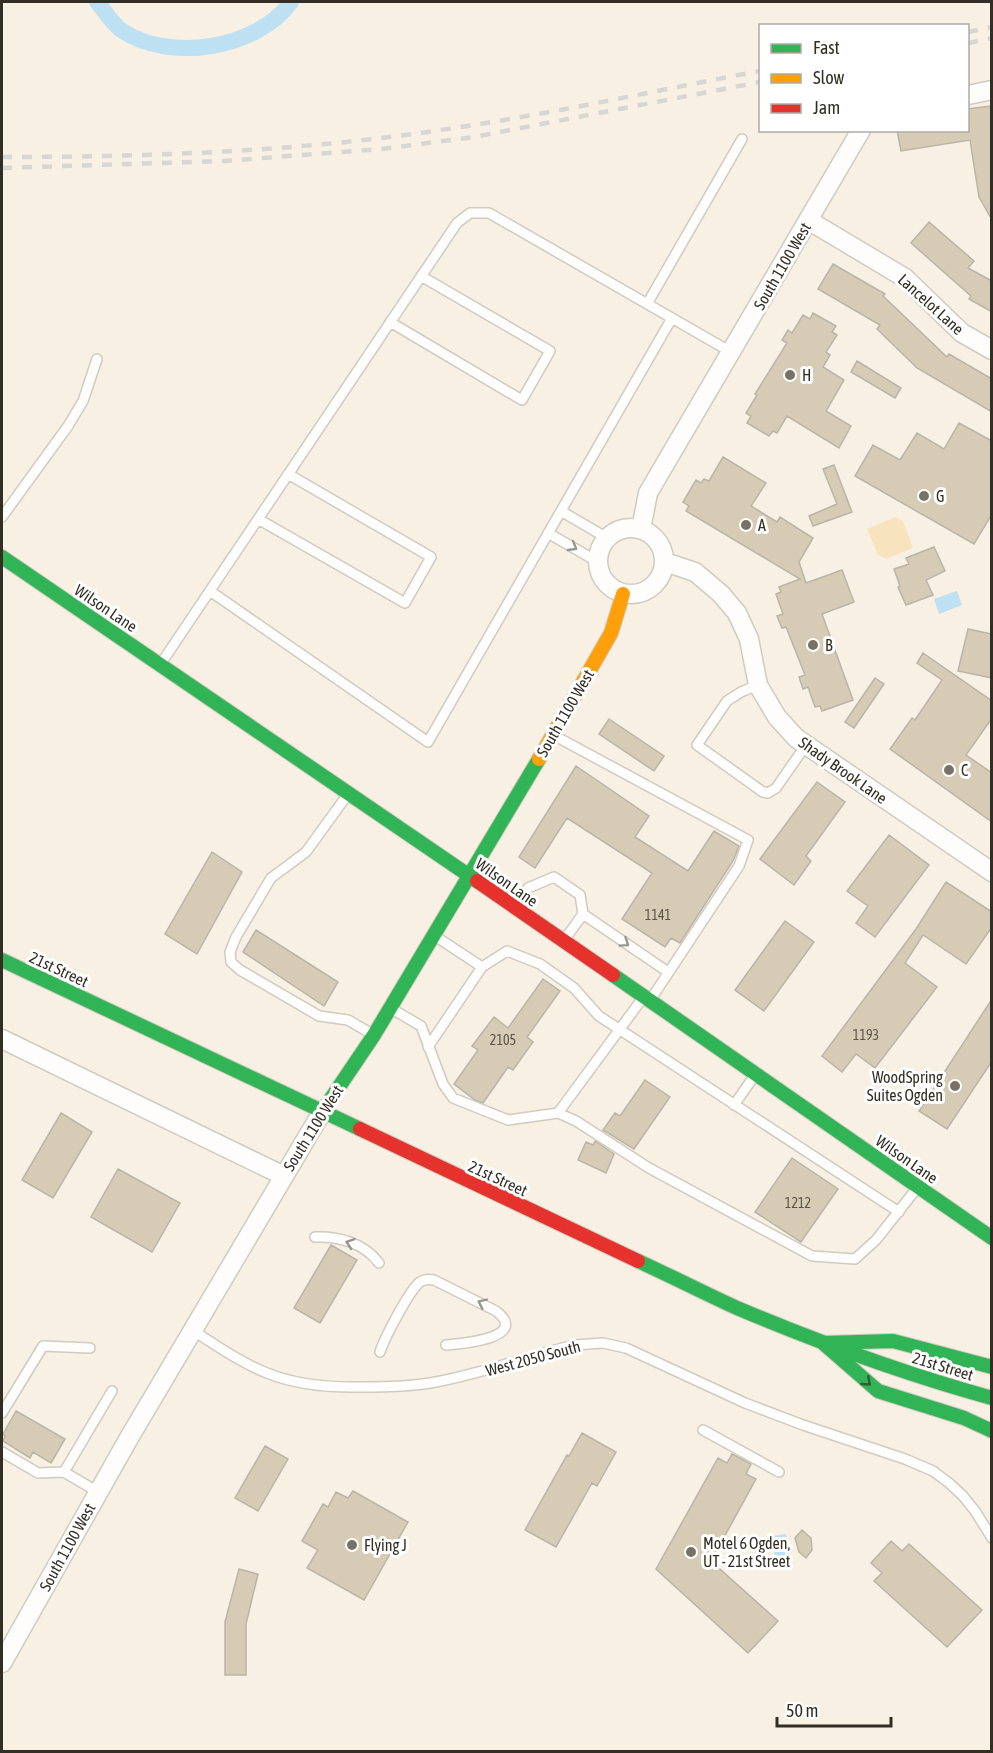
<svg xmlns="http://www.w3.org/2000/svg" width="993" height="1753" font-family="'Asap Condensed',sans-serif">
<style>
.green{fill:#f7e4bf}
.water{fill:#bde0f3}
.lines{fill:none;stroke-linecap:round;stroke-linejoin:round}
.canal{stroke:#bde0f3;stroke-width:16}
.building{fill:#d6cbb4;stroke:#bab4a9;stroke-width:1.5}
.lane-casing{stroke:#d0cbc0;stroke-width:12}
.street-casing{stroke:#d0cbc0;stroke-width:21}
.fast-casing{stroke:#d0cbc0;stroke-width:16}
.slow-casing{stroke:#d0cbc0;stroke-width:16}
.jam-casing{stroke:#d0cbc0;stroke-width:16}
.lane{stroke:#fefdfb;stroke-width:9}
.street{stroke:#fefdfb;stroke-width:18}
.fast{stroke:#30b455;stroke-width:14}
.slow{stroke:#ff9f0a;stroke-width:14}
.jam{stroke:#e5322d;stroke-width:14}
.rail{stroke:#d8d6d3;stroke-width:4.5;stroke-dasharray:10 10;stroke-linecap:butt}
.oneway{stroke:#98968f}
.oneway2{stroke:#325d34}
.poi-dot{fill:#787266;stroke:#fff;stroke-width:2}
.labels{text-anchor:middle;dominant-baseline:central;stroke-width:6;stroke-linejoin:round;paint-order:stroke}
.number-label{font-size:14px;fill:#5c5547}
.street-label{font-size:16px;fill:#332e23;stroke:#fff}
.poi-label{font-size:16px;fill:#332e23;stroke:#fff;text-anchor:start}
</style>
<rect width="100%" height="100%" fill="#f7f0e3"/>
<path class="green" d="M895,517L903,521L913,548L886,559L878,555L867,529Z"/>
<path class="water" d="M957,591L962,605L939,614L934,599Z
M786,1534L789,1555L775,1557L772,1536Z"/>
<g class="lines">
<path class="canal" d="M97,2C104,10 112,23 121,30C169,63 257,49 291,2"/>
</g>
<path class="building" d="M990,106L992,114V220L979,197L970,140L901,151L897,130H968V109Z
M929,222L974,261L968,268L992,281V312L969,299L971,296L911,243Z
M833,264L885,294L883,296L947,357L949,354L992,379V412L917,368L877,329L880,325L818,289Z
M813,313L836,326L832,332L837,335L826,352L830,355L823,367L844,380L826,411L851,426L839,448L787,416L777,433L773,431L769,436L747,423L751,416L746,413L757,395L755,394L787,343L782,340L788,330L792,333L803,315L810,319Z
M857,361L901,388L895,398L851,372Z
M959,423L992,441V514L974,544L855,476L873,445L900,460L917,433L944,449Z
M723,457L766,483L751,506L777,522L780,517L813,538L799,562L806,583L842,570L854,602L822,614L853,700L822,711L820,706L815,707L808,687L803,689L799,677L805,675L786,627L782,628L777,616L783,614L776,594L781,592L779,587L800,579L686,511L689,506L683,502L696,480L701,483L704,479L709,481Z
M834,465L852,512L813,526L809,516L837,504L823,469Z
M934,547L945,571L926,580L933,595L906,605L898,587L900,586L894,569L909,564L906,558Z
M968,629L992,634V678L958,671Z
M923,653L992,701V718L966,755L992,773V822L890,749L912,718L915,720L942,680L917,663Z
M875,678L884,684L854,728L845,722Z
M609,719L664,756L654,771L599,734Z
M576,766L649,816L635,837L688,871L714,831L739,846L733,861L680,943L671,938L665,947L622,919L652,873L567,818L535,868L519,857Z
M817,782L845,802L806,856L811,861L794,885L760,859Z
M889,835L929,865L875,937L856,923L868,906L847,891Z
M212,852L242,872L197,954L165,934Z
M946,882L992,912V927L966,964L923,935L905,963L937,987L875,1068L856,1054L842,1072L822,1056L916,929Z
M785,921L814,942L764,1011L735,990Z
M256,930L338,982L324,1006L243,952Z
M543,979L560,991L527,1037L533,1042L513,1070L508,1067L483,1103L475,1100L454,1084L478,1050L472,1046L494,1017L508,1028Z
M992,999V1061L947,1129L919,1111Z
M645,1080L670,1097L634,1149L603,1130L615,1113L620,1116Z
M61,1113L92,1132L53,1198L22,1180Z
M595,1141L614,1154L606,1173L578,1160L586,1142L593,1145Z
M792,1158L838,1189L801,1242L755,1212Z
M118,1169L180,1203L152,1252L91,1217Z
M331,1245L357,1260L320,1323L294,1308Z
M16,1411L65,1439L51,1463L33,1452L30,1458L3,1441L5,1436L3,1434Z
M582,1433L616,1452L597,1486L592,1483L556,1547L525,1530L567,1455L569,1456Z
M265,1446L288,1459L258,1511L235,1498Z
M732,1454L751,1464L746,1474L756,1479L711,1561L778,1621L748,1653L656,1569L718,1458L727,1463Z
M353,1491L408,1522L364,1600L307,1568L318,1550L302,1541L323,1504L328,1507L336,1492L348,1498Z
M802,1530L811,1538L812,1550L806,1558L799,1552L795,1538Z
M891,1541L902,1551L909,1544L982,1610L947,1647L874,1581L882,1573L871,1563Z
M239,1569L258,1574L246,1624V1675H225V1622Z"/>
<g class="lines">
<defs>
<path id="lane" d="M647,304L742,139
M390,322L522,400L550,351L421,276
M561,511L607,538
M2,517L68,426L83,401L97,359
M258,519L405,603L431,557L288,474
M548,533L598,562
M210,591L428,742L672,318
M162,662L457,223L470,213H489L731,352
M758,685L741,692L727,701L697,745L763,792L768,793L776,788L806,745
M555,736L748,840L739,866L651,999
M348,794L306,852L271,878L236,937L230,952L231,962L240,970L319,1016L348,1020L372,1034
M517,906L528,888L554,877L580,895L583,914L565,939
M583,914L668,972
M435,936L482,967L507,951L540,964L574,988L599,1016L899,1212
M392,1009L421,1026L443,1084L453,1098L508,1120L558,1113L576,1121L649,1168L812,1256L855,1259L876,1240L917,1188
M428,1047L482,967
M734,1105L755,1075
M558,1113L642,999
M315,1237C339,1236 364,1243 379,1263
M192,1330C216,1345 241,1363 267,1373C294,1384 324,1387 352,1387C379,1387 404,1387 430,1383C479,1375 527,1356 575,1345L603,1343L626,1348L745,1403L803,1425L905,1459L933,1471L949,1483L963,1496L975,1511L992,1538
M380,1352C384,1339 410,1289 420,1282C424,1279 429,1279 434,1280L496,1311C531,1338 460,1344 446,1345
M2,1413L43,1346L90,1348
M703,1430L779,1472
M2,1452L38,1473L64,1472
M98,1492L64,1472L112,1391"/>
<path id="street" d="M968,95L992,90
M808,220L905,278L962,333L992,350
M598 561a33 33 0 1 1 66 0a33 33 0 1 1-66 0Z
M641,529L648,493L861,130
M665,562L695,572L721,594L737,613L749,639L758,685L777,717L796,738L992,872
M2,1039L284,1176
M2,1663L129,1438L322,1112"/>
<path id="fast" d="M2,557L477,881
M2,960L360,1129
M613,975L992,1238
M322,1112L374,1035L539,759
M638,1261C671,1276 704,1293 737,1308C820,1343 905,1374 992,1398
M823,1343L878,1391L964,1418L992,1431
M823,1343L893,1341L992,1367"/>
<path id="slow" d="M539,759L611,633L623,594"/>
<path id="jam" d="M477,881L613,975
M360,1129L638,1261"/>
</defs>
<use href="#lane" class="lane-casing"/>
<use href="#street" class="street-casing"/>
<use href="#fast" class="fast-casing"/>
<use href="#slow" class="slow-casing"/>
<use href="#jam" class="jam-casing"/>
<use href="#lane" class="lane"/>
<use href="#street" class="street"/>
<use href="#fast" class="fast"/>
<use href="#slow" class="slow"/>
<use href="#jam" class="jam"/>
<path class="rail" d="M968,32L992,27
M968,43L992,38
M2,157C156,157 314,151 467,126C565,111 663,89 760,71
M2,168L224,161L382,149L474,137L760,82"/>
</g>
<defs><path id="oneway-chevron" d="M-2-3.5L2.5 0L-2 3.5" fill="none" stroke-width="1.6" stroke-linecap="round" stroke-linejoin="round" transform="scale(1.5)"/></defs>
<g class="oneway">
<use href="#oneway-chevron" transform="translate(573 547) rotate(30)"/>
<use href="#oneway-chevron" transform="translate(625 943) rotate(34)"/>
<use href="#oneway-chevron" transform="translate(350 1243) rotate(-161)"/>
<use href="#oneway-chevron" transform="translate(482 1303) rotate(-154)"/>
</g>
<use class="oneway2" href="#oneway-chevron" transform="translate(867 1382) rotate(41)"/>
<g class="poi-dot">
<circle cx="790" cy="375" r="6"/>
<circle cx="924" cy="496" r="6"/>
<circle cx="746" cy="525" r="6"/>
<circle cx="813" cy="645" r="6"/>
<circle cx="949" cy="770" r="6"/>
<circle cx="955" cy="1086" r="6"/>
<circle cx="352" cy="1545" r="6"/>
<circle cx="691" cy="1552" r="6"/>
</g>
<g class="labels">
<g class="number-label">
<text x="658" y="915">1141</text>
<text x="866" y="1035">1193</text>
<text x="503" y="1040">2105</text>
<text x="798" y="1203">1212</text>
</g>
<g class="street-label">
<text transform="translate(782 266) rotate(-60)">South 1100 West</text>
<text transform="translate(931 304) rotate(42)">Lancelot Lane</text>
<text transform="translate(106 608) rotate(34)">Wilson Lane</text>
<text transform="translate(565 713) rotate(-60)">South 1100 West</text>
<text transform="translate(843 770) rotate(35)">Shady Brook Lane</text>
<text transform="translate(507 882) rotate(35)">Wilson Lane</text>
<text transform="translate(59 969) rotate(25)">21st Street</text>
<text transform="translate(313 1128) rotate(-58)">South 1100 West</text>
<text transform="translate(907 1159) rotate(35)">Wilson Lane</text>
<text transform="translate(498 1178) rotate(25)">21st Street</text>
<text transform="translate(533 1358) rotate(-15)">West 2050 South</text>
<text transform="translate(943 1366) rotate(17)">21st Street</text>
<text transform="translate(67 1547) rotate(-61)">South 1100 West</text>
</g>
<g class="poi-label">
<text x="802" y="375">H</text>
<text x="936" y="496">G</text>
<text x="758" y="525">A</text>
<text x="825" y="645">B</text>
<text x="961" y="770">C</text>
<text x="943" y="1077" text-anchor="end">WoodSpring<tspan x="943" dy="18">Suites Ogden</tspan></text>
<text x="703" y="1543">Motel 6 Ogden,<tspan x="703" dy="18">UT - 21st Street</tspan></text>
<text x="364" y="1545">Flying J</text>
</g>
</g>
<rect width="993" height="1753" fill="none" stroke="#332e23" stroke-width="6"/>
<rect x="759" y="24" width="210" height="108" fill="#ffffff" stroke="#adaba7" stroke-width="1.5"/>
<rect x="771" y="44" width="30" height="9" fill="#30b455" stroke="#adaba7" stroke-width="1.5"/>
<text x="813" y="54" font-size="18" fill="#332e23">Fast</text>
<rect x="771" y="74" width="30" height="9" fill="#ff9f0a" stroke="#adaba7" stroke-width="1.5"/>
<text x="813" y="84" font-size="18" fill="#332e23">Slow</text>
<rect x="771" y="104" width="30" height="9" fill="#e5322d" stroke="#adaba7" stroke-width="1.5"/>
<text x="813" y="114" font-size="18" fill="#332e23">Jam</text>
<path d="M777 1717v9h114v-9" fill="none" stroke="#332e23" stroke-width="3"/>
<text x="786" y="1717" font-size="18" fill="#332e23" stroke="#ffffff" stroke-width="4.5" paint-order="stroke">50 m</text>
</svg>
